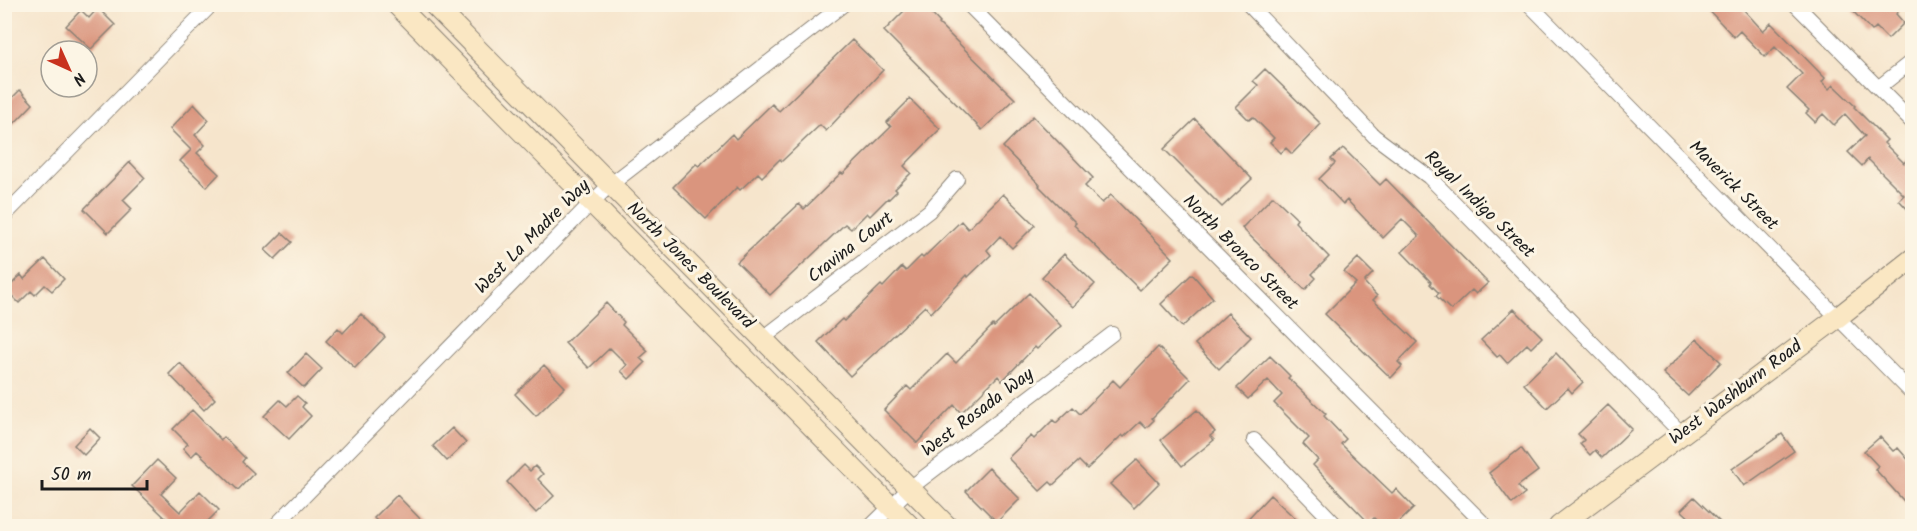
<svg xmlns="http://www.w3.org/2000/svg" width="1917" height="531" font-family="Kalam,sans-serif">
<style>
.building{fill:#da957e}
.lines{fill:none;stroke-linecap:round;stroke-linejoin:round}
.street-casing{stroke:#898074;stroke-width:16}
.secondary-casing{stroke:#898074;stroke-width:22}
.street{stroke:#fff;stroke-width:14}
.secondary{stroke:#fae7c3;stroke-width:20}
.labels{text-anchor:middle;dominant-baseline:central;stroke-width:6;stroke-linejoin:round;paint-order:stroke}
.street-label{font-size:18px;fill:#1c1c1c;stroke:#fcf5e5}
</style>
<rect width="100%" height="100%" fill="#fcf5e5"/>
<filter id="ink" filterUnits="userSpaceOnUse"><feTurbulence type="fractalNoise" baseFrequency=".0167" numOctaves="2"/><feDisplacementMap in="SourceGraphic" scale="12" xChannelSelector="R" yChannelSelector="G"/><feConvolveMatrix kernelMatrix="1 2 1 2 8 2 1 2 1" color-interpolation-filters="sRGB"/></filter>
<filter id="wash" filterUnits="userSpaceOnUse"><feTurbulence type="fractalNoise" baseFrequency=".008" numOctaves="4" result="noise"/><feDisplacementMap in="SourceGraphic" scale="24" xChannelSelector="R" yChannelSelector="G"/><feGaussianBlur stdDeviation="1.35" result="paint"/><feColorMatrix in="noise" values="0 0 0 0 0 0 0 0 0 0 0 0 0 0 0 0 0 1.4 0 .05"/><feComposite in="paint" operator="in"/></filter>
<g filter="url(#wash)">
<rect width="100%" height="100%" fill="#f6e5cc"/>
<g id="blocks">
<path class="building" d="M911,4H922L940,23L939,24L1015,99L982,130L884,31Z
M1703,4H1749L1744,10L1763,31L1771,23L1825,78L1822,82L1829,89L1833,85L1855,106L1854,107L1887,140L1884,143L1904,163L1912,154V214L1899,200L1904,195L1868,159L1862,166L1848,152L1865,136L1845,114L1834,125L1823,114L1815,122L1806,113L1809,110L1787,89L1802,74L1775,47L1765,57L1740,31L1734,37Z
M1846,4H1904L1896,14L1904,23L1888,39L1876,27L1872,31Z
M98,8L115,25L91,49L66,26L81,10L89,18Z
M852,40L883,70L826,131L820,125L782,161L780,159L762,177L758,173L740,190L737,187L706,219L673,187L696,164L699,166L732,134L736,139L772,104L779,111Z
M1265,69L1321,124L1292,154L1286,148L1281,153L1270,142L1274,138L1253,117L1249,120L1236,107L1258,85L1253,81Z
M20,90L33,104L4,134V91L12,98Z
M910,99L940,129L904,166L911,173L895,189L897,191L889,199L888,198L870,216L867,213L851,229L845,224L770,295L737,262L799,204L804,209L841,173L843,174L891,127L887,122Z
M194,104L209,120L195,135L205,145L197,153L219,174L207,187L180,161L191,150L170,129Z
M1033,116L1093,178L1085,186L1102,203L1111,195L1173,258L1140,290L1074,225L1076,223L1039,186L1040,185L1003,147Z
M1195,119L1252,179L1222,207L1164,149Z
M1343,148L1380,185L1386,179L1488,283L1476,294L1472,290L1451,310L1436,296L1439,293L1430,284L1431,282L1402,252L1419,236L1402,219L1383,238L1347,200L1343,204L1319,179L1335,163L1331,159Z
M130,162L145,178L123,200L132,209L108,233L84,209Z
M1003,194L1035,225L1012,248L1000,236L987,250L991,255L968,277L967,275L931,313L925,306L850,376L818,342L842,319L844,321L881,285L883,287L902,267L906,271L921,256L923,258L961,221L968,229Z
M1273,196L1297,219L1295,222L1329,257L1312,274L1316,278L1305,290L1242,228Z
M282,233L292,242L275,259L265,250Z
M1064,254L1095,284L1073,307L1042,277Z
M1358,258L1373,273L1364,282L1377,296L1373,300L1417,342L1398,362L1402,366L1391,378L1325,314L1356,283L1344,272Z
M45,259L64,279L52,291L45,285L35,295L31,291L19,303L6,290L21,275L24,279Z
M1192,274L1213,298L1182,327L1161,304Z
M1029,293L1061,326L1037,349L1035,347L1002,381L998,376L961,413L954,405L917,443L884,410L907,386L911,390L947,354L956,363L993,325L994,327Z
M606,303L624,322L622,325L648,351L640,358L645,363L629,379L621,371L627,365L610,348L589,368L565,343Z
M1514,309L1542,337L1531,348L1527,344L1507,363L1500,355L1497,357L1481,340Z
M1228,313L1251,337L1219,369L1195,344Z
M361,314L385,337L355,368L326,341L338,328L343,333Z
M1697,339L1721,362L1688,396L1663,373Z
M1158,347L1190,379L1152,418L1154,420L1146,428L1140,422L1124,437L1122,435L1087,469L1079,461L1053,485L1050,482L1040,491L1008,458L1031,436L1034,439L1053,420L1056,423L1073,407L1080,414L1113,380L1120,387Z
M1556,353L1583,382L1572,393L1568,388L1547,408L1524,384Z
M306,354L322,369L304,388L288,373Z
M1270,356L1290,376L1288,378L1326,414L1324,416L1346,439L1341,444L1392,493L1396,489L1414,508L1395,526H1382L1374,518L1369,523L1313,465L1318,460L1303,444L1309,438L1274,403L1282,395L1268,380L1248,399L1237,388Z
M180,363L215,399L204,410L169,374Z
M544,365L565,387L536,416L515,394Z
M297,396L305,403L302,407L311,416L289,439L264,416L280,400L287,406Z
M1608,405L1632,429L1602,458L1595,450L1590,455L1580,444L1584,440L1578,434Z
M192,410L221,440L224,437L245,458L242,462L254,473L238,490L197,451L191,457L183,448L188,444L173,429Z
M1197,410L1215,432L1210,436L1214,440L1182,466L1161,440Z
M90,428L100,438L84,455L74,445Z
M452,428L466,443L447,461L433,446Z
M1782,434L1794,451L1744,486L1732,469Z
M1880,437L1893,451L1898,448L1912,464V510L1875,469L1878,466L1864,451Z
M1521,448L1538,471L1518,486L1525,494L1512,504L1489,473Z
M157,460L176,478L161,494L180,512L200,491L219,510L203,526H174L132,486Z
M1137,460L1159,483L1134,508L1110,484Z
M524,465L530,471L535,466L543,474L538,479L554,496L536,513L507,482Z
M989,468L1020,499L997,522L966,491Z
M397,495L427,526H382L374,518Z
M1270,495L1297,520L1291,526H1241Z
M1694,497L1724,526H1686L1692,520L1681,510Z"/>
</g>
</g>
<g filter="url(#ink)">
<use href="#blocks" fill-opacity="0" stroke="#898074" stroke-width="1.5"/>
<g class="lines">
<defs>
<path id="street" d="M968,4L1486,526
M1248,4L1374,136L1429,177L1682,434
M1529,4L1912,393
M1795,4L1912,122
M1878,88L1912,61
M4,216L212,4
M762,339L929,211L957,179
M1254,440L1337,526
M275,526L591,203L610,185L844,4
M871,526L910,488L1112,334"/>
<path id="secondary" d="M396,4L910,526
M433,4L947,526
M1559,526L1837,318L1912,259"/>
</defs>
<use href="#street" class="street-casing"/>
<use href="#secondary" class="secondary-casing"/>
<use href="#street" class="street"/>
<use href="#secondary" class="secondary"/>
</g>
</g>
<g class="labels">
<g class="street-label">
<text transform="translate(1733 186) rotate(45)">Maverick Street</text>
<text transform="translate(1479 205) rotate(44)">Royal Indigo Street</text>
<text transform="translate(533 237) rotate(-45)">West La Madre Way</text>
<text transform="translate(851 248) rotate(-38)">Cravina Court</text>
<text transform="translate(1240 253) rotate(45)">North Bronco Street</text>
<text transform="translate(690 266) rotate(45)">North Jones Boulevard</text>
<text transform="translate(1736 393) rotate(-37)">West Washburn Road</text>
<text transform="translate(978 413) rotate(-37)">West Rosada Way</text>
</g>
</g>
<rect width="1917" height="531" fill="none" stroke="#fcf5e5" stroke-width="24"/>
<g transform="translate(69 69) rotate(135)"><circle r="28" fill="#fcf5e5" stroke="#a29e95" stroke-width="1.5"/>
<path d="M0-4.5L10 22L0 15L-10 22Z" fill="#c8321e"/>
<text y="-9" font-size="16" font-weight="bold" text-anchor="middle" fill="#1c1c1c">N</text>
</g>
<path d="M42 480v9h105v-9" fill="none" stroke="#1c1c1c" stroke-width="3"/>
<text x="51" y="480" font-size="18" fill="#1c1c1c" stroke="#fcf5e5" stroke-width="4.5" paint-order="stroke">50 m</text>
</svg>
